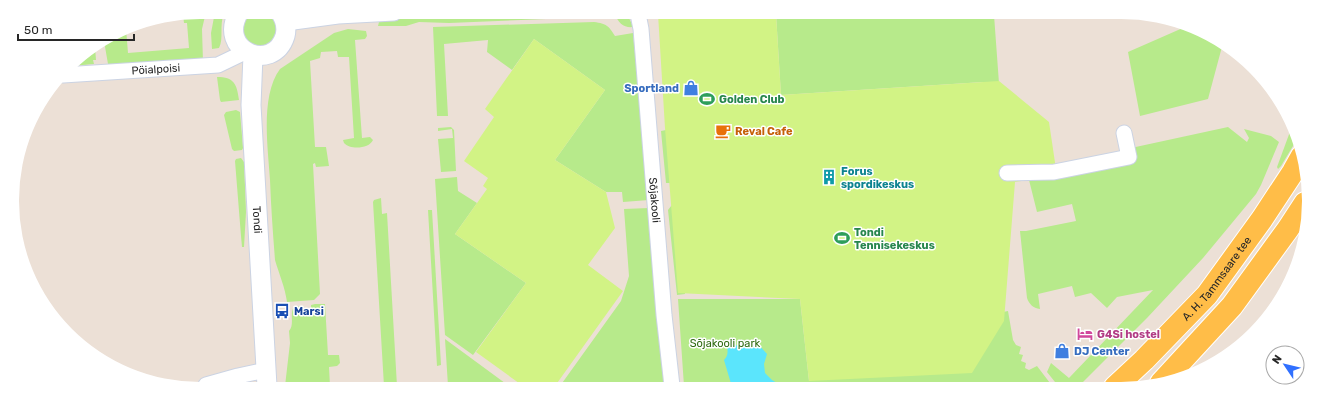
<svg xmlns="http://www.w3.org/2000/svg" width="1321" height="401" font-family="Rubik,sans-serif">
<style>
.green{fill:#b7ea8b}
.pitch{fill:#d2f385}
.water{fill:#5be5fc}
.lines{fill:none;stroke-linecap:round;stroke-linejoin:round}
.minor-casing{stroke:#cbd3e3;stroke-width:17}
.tertiary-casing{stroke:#cbd3e3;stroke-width:21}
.primary-casing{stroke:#fff;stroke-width:24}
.minor{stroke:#fff;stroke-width:15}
.tertiary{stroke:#fff;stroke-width:19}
.primary{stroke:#ffbd48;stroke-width:22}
.labels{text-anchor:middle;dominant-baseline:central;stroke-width:3;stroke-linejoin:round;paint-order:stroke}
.street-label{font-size:11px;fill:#272727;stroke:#fff}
.shop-label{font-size:11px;font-weight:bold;fill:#366cbe;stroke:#fff;text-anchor:end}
.leisure-label{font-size:11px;font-weight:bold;fill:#27864d;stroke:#fff;text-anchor:start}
.food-label{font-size:11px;font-weight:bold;fill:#c56008;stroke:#fff;text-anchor:start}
.culture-label{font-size:11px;font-weight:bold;fill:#0d838f;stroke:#fff;text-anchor:start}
.transit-label{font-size:11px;font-weight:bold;fill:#164399;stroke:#fff;text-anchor:start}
.hotel-label{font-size:11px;font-weight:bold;fill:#b23c85;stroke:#fff;text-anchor:start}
.park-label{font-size:11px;fill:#2e6a11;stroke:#fff}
</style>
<rect width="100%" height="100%" fill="#ece0d6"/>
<path class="green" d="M200,12H206L202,29L203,62L111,65L108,64L104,41L126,28L128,53L189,48L187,23H184L183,15Z
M215,12L224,13C219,26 224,38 219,48L212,49L211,33Z
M243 29a17 17 0 1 1 34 0a17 17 0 1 1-34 0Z
M538,13L605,14L601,16L597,17L449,23L419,22L406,26H378L379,22L383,19Z
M615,14C626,11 629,16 633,27C624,28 618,23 615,14Z
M776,14L994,15L1000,97L983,82L781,95Z
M594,22C607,24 608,25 615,36L633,33L649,200L623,202L622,192H606L555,160L605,90L534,39L512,70L487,52L488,40L444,44L448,116H437L433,27Z
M1185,27L1223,43L1208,99L1140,116L1128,52Z
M348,29L366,31L367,36L365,39L355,40L362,138L370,137L373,140C369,149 350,150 344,143L343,140L354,138L349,57H338L337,51L321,52L320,58L310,61L315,147H326L329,166L316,167L315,163L313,164L320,294L314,300L287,302C285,287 279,274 275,260C273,234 271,207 270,180C268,148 260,96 280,69L334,33Z
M95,47L96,60H93L94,64L71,66L76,59Z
M217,77C234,77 237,84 239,100L221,102L220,100Z
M236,110L240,112L243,148L242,150L234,151L232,149L224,115L226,112Z
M451,127L454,130L456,171L441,172L438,139L453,138L452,129L438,131V128Z
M1228,127L1247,142L1249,138L1244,129L1271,136L1279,142L1261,185L1256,194L1203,258L1147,318L1078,387H1059L1047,372L1051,363L1069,378L1153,290L1117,297L1107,308L1091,293L1075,297L1072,286L1038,294L1040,309C1033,308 1029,304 1027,298L1020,231H1026L1076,221L1072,204L1037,212L1029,180L1135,158L1131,148Z
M1291,129L1296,141L1281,166L1278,169L1277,167Z
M666,130L670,183H666L661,131Z
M241,158L244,162L246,212L244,247H242L241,236L235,161L236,159Z
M457,177L458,191L477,203L455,234L526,283L473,355L445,335L435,179Z
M381,198L382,214L387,213L397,386H384L373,202L374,200Z
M675,201H680L685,294L677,295L668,210Z
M649,208L665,386H560L621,301L629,276L624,209Z
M428,210H432L441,365L437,366Z
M678,299H800L809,381L1003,312L1008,311L1013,340L1016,345L1021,347L1019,354L1023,355L1021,361L1026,363L1025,368L1029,370L1037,366L1053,387L684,386Z
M315,304H325L328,355H339L340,363L337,366L329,367L330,386H285L290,343L289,331C295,324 289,314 294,307L303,306L304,309H311V305Z
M445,339L509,386H448Z"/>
<path class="pitch" d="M658,14H776L781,95L999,81L1049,122L1057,176L1015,182L1004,321L972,373L809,381L800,299L678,293L665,128Z
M534,39L605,90L555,160L606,192L615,228L588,265L623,291L555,386H523L476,352L526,283L455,234L487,189L483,186L488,178L464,161L494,117L485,109Z"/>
<path class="water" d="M758,344L767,354L764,364L765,373L772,380L784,387H732L724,360C728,356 728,352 727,346Z"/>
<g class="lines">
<defs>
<g id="minor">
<path id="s1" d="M638,14L641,29L664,315L672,386"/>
<path d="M286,23L338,16L394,13"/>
<path id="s2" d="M63,75L218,65L245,52"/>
<path d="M1007,173L1054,172L1129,157L1124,133"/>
<path d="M206,385L238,376L266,370"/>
</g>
<g id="tertiary">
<path d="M239,12C216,51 273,74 285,36C287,28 285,19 280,12"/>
<path id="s3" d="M253,55L251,105L267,386"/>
</g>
<g id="primary">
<path d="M1161,383L1232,306L1288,229L1305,203"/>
<path id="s4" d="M1115,387L1144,360L1207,295L1262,219L1293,172L1302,156"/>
</g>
</defs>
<use href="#minor" class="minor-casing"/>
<use href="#tertiary" class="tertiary-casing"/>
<use href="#primary" class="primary-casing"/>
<use href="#minor" class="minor"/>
<use href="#tertiary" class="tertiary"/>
<use href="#primary" class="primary"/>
</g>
<defs>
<symbol id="shop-bare" viewBox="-9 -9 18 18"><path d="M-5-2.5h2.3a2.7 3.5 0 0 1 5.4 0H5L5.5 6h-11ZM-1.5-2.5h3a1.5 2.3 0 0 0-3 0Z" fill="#3f7fe0" stroke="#fff" stroke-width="2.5" paint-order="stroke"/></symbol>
<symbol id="stadium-bare" viewBox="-9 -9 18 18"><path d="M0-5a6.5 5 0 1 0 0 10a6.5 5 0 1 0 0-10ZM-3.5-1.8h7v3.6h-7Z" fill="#2e9e5b" stroke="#fff" stroke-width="2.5" paint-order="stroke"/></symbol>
<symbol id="cafe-bare" viewBox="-9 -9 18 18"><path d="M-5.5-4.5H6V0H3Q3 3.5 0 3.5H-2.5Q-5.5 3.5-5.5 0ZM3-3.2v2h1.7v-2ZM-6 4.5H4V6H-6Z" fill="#e8710a" stroke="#fff" stroke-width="2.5" paint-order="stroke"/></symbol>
<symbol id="building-bare" viewBox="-9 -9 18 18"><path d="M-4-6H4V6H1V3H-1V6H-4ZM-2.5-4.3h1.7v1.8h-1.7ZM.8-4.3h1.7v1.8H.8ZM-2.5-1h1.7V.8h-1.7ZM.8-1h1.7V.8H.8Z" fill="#0f9aa8" stroke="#fff" stroke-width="2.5" paint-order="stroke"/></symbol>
<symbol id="bus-bare" viewBox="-9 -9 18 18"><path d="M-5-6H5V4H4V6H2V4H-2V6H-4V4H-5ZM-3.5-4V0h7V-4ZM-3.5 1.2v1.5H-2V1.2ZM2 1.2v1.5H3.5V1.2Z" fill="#1a4fb4" stroke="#fff" stroke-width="2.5" paint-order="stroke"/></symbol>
<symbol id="hotel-bare" viewBox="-9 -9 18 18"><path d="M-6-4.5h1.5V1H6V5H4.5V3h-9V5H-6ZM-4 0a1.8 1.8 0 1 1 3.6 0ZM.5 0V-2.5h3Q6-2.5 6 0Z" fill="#d1479c" stroke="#fff" stroke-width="2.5" paint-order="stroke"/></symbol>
</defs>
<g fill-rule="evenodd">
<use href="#shop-bare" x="680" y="77" width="22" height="22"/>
<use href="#stadium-bare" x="696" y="88" width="22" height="22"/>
<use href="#cafe-bare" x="712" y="120" width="22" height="22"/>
<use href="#building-bare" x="818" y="166" width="22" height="22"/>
<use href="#stadium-bare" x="831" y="227" width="22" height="22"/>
<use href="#bus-bare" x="271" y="300" width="22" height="22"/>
<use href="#hotel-bare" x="1074" y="323" width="22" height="22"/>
<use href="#shop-bare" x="1051" y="340" width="22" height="22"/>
</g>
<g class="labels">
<g class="street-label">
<text stroke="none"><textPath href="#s2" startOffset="93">Pöialpoisi</textPath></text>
<text stroke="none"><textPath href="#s1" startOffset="187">Sõjakooli</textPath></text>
<text stroke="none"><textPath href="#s3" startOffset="165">Tondi</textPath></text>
<text stroke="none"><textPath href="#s4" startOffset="149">A. H. Tammsaare tee</textPath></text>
</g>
<g class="shop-label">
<text x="679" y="88">Sportland</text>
<text x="1074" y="351" text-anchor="start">DJ Center</text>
</g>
<g class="leisure-label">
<text x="719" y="99">Golden Club</text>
<text x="854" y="232">Tondi<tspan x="854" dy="13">Tennisekeskus</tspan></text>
</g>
<g class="food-label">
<text x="735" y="131">Reval Cafe</text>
</g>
<g class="culture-label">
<text x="841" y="171">Forus<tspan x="841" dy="13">spordikeskus</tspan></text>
</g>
<g class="transit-label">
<text x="294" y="311">Marsi</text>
</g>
<g class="hotel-label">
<text x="1097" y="334">G4Si hostel</text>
</g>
<g class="park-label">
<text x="725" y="343">Sõjakooli park</text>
</g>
</g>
<path d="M0 0H1321V401H0ZM200 19H1121A181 181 0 0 1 1302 200V201A181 181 0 0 1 1121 382H200A181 181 0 0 1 19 201V200A181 181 0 0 1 200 19Z" fill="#fff" fill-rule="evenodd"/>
<g transform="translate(1285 365) rotate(305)"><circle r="19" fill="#ffffff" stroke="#a9a9a9"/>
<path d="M0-3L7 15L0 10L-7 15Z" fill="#3070ff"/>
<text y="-6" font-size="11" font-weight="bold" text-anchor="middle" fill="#272727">N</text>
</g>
<path d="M18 34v6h116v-6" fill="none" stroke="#272727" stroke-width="2"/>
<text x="24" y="34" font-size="12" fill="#272727" stroke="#ffffff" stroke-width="3" paint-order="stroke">50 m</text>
</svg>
